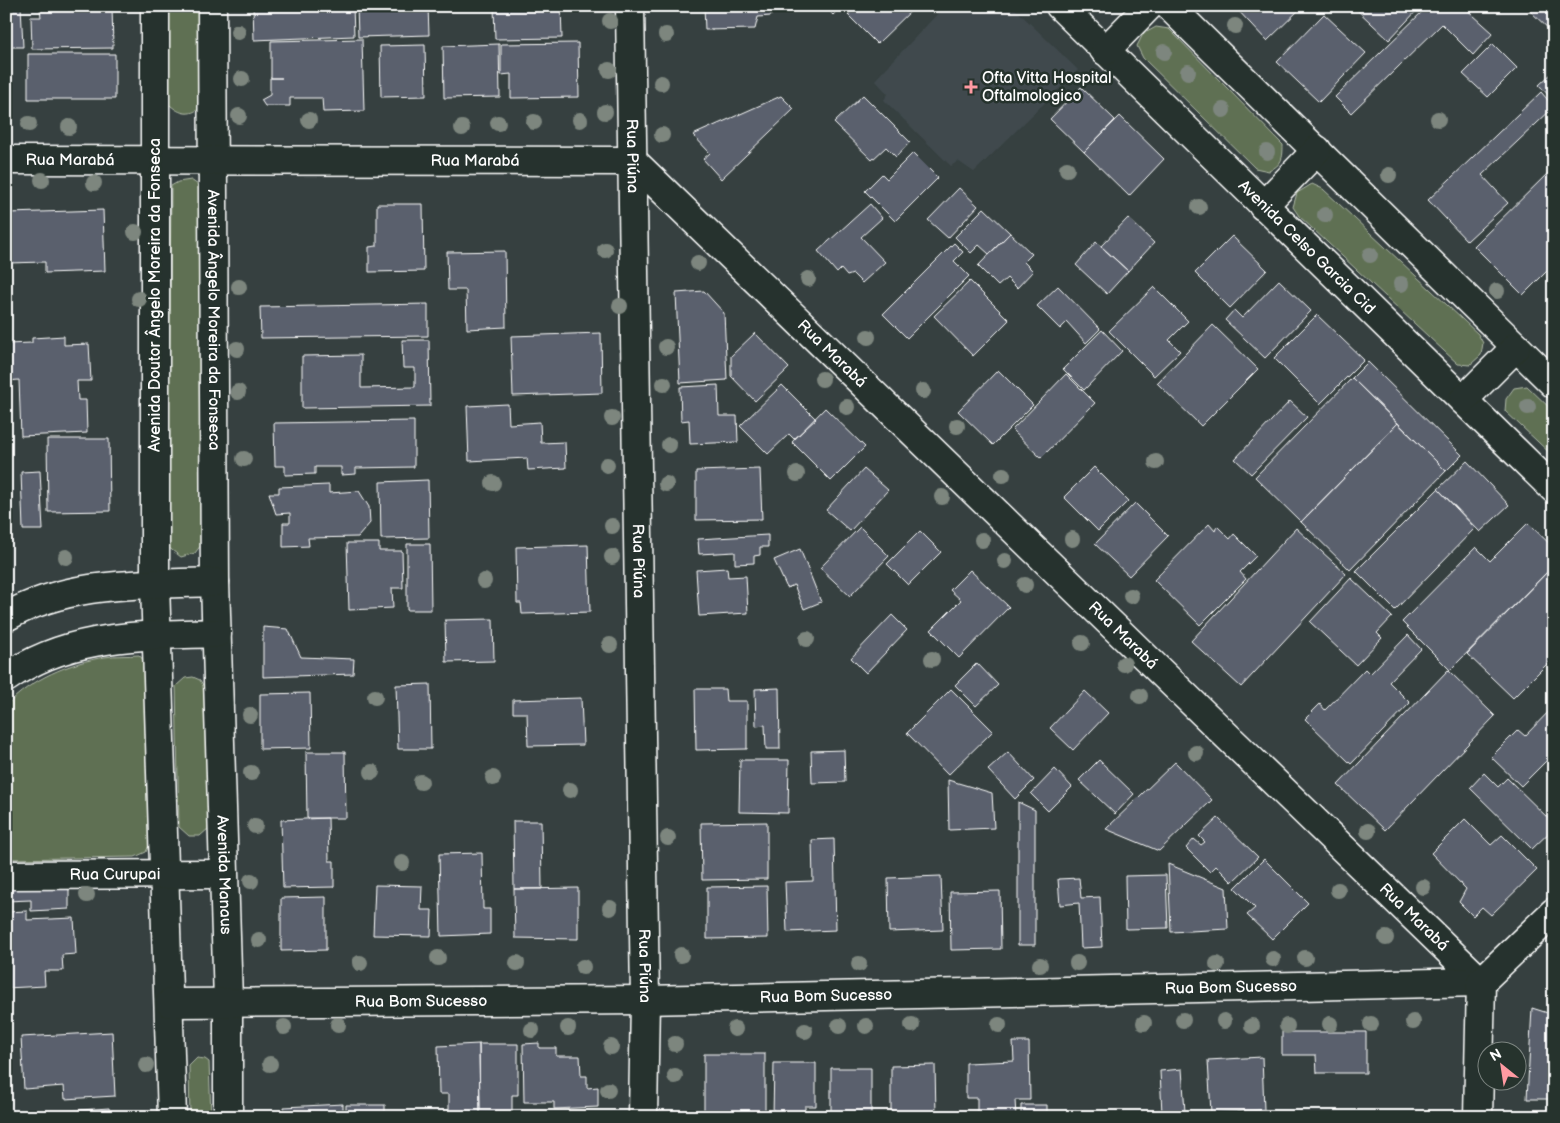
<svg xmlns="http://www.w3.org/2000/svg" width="1560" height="1123" font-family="'Balsamiq Sans',sans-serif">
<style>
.built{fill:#414a4e}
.green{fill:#5f7052;stroke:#afb8a8}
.building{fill:#5a606d;stroke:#fff}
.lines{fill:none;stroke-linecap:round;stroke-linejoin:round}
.minor-casing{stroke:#fff;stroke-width:31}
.minor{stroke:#26332d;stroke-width:28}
.tree{fill:#7d867e}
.poi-dot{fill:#ff9aa2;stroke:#26332d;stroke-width:2}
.labels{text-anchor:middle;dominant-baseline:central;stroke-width:5;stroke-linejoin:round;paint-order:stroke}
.poi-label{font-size:16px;fill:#fff;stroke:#26332d;text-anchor:start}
.street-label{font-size:16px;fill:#fff;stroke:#26332d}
</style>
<rect width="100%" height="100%" fill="#364040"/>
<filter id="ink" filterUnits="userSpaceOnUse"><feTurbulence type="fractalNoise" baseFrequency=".02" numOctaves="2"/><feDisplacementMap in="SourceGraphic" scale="10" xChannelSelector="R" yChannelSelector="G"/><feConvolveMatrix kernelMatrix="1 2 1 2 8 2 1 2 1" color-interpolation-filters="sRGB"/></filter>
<g filter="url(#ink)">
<path class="built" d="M945,6H1012L1078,70L974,172L958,161L951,166L884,100L888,94L875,80Z"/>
<path class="green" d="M169,6H203V105C192,117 180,115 169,104Z
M1156,27L1169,29L1283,145C1283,159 1282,164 1269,171L1255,168L1143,58L1137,46L1143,34Z
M191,180L201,187V545L195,553L181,557L168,547L171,186L178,182Z
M1312,184L1323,189L1478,334L1483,343L1481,355L1470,365L1458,364L1299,216L1293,207L1297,193Z
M1527,386L1554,412V457L1505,411L1506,399L1514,388Z
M139,655L145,662L150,843L146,852L135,857L6,859V706C31,679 69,663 105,657C116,655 128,656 139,655Z
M193,677L200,680L204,687L209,828L200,836H189L179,827L176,686L185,678Z
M197,1058L205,1059L209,1062L211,1117H190L189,1066Z"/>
<path class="building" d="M6,6H21L23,47H6Z
M66,6H112L113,48L32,49L31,17H41L40,9H66Z
M253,6H353L354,36L254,40Z
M357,6H428L429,35L358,37Z
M494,6H561L562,38L495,39Z
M704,6H770L771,16L758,17L755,29L705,30Z
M824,6H842L833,15Z
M856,6L861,11L866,6H916L877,44L848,15Z
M1234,6H1303L1267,41Z
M1353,6H1421L1389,40Z
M1428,6H1463L1493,33L1473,55L1442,24L1351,113L1335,97Z
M1529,6H1554V34L1527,8Z
M1324,14L1366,53L1319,102L1277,62Z
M362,39L364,111L323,112L322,98H290V106H265L261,100L270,95V78H282H271V41Z
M578,43L579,97L511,98V74L501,75V44Z
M499,44L500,97L444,98L443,46Z
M1493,44L1517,68L1488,97L1463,74Z
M425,45L426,96L381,97L380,46Z
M28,54H115V99H28Z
M1554,71V101L1539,85Z
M1081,87L1115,120L1084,152L1050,119Z
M1541,92L1554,107L1482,175L1508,203L1467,241L1428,200Z
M863,95L910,142L896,157L886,147L872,160L834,123Z
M781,96L794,109L721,179L703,159L710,153L693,135Z
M1120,116L1164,159L1129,196L1084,152Z
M913,153L938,178L895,221L865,191L882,174L887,179Z
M1554,167V264L1523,295L1474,246Z
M959,188L978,206L948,238L928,220Z
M377,204H423L424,271L369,272V247L377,246Z
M870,204L882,218L861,237L885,262L862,283L853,274L847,276L841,269L837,273L818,251Z
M984,208L1010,233L989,254L979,245L971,253L955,237Z
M103,210L105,271L45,273V262L8,263L9,279H6V252H9V213Z
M1128,218L1154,243L1128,271L1101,246Z
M1010,233L1032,254L1024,262L1033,271L1017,288L1007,278L998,286L978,266Z
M1232,236L1267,270L1230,308L1195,273Z
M1096,242L1128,271L1107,294L1076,265Z
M954,243L963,252L954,261L969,276L907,338L883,314Z
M505,251L506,327L467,329L466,290H448L447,252Z
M1279,280L1311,311L1265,358L1225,320L1234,310L1242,318Z
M970,281L1009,320L973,356L934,316Z
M1058,286L1100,329L1086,343L1067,322L1060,329L1037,306Z
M1154,287L1188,321L1169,340L1180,351L1154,376L1109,331Z
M704,291L724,313L727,380L680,383L676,293Z
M428,304V336L261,338L260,307Z
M1317,315L1364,360L1320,404L1274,358Z
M1213,325L1258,369L1201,426L1157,383Z
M1102,330L1122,351L1084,390L1063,369Z
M601,333L602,393L513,396L511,336Z
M755,333L789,368L755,401L731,376V356Z
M64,336V345L89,344L91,381H77L78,400H86L87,433L21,436L19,380L6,381V344L32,343V338Z
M402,340H429L430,406L302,408V356L361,355V388L415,387V368H403Z
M1368,362L1462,455L1446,471L1352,378Z
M998,370L1033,405L993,445L958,411Z
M1066,374L1095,403L1041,458L1012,430Z
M1352,378L1398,423L1301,522L1255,477Z
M718,385L719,416H737L738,442L690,444L689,420L681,421L680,387Z
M782,385L816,419L794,439L789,434L768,454L740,426Z
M1290,401L1307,417L1251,474L1235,459Z
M508,404L509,424L540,422L541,443L565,442L566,468L528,470L527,458L469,461L467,406Z
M825,408L865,447L831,481L792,442Z
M414,421V467L356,468V474L341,475V467H315V474L285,475V466H275L274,423Z
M1398,423L1446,471L1350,570L1301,522Z
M47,439H109L110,511L48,512Z
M1467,461L1509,505L1480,532L1438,489Z
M1094,467L1128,501L1098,531L1064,497Z
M760,469L762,519L696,520V471Z
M864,469L888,490L850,531L826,510Z
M40,471L43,530H23L21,472Z
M428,480L429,538L381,539L380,482Z
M329,485V493L359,491L369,507L370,523L358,537L308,538L309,546L283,547V523H290V513L276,514L269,493H279V487Z
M1438,489L1475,528L1395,610L1356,571Z
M1135,503L1168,536L1129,576L1095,544Z
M1528,523L1554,548V565L1450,670L1402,622L1476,547L1490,561Z
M1209,524L1215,531L1217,526L1230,539L1234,534L1256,556L1240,572L1246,579L1200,625L1154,580Z
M860,527L889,556L850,596L820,568Z
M1296,528L1346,574L1241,687L1191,641Z
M920,531L941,552L908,585L887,564Z
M768,535V547H760V555L754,556V563L735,564V552L699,554L698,539Z
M347,543H379V551H402L403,588H392L393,608L349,610Z
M407,544H430L431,610H407Z
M588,545L590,612L522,614L521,603H517L516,547Z
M800,549L821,602L804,609L794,585L787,588L774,560Z
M1554,565V657L1513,698L1467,654Z
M727,568L728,577L746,576L748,613L699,616L696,570Z
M970,570L1009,607L959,658L931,630L961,600L950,590Z
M1351,578L1392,617L1377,633L1382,638L1356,665L1310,622Z
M892,615L907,630L866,673L851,658Z
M493,619L494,661L446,662L445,620Z
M263,627L288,629L301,657L354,659L353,674L263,677Z
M1408,635L1421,649L1389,682L1410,703L1351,764L1305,719L1320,704L1325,710L1365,669L1370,674Z
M977,663L998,685L976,706L955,685Z
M1448,670L1495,716L1385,830L1338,785Z
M430,684L431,749H398L396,685Z
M779,688L780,749H766L765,725L756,726L755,689Z
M695,689H725L726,701H747V749L696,750Z
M951,689L993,731L948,775L907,733Z
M1085,691L1108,713L1073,750L1050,728Z
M310,693L311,748L260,749V694Z
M581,698L583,745L528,746L527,713H513V700Z
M1554,706V753L1521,786L1491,757L1518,730L1525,736Z
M844,750L845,782L812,783L811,751Z
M306,752H345L346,818H307Z
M1008,752L1034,780L1015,799L988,770Z
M740,760H789L788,813L739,812Z
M1099,760L1134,794L1115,814L1079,780Z
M1175,762L1212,800L1159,851L1106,829Z
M1055,769L1072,787L1048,811L1031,794Z
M1484,773L1498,787L1507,778L1554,824V828L1532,849L1470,788Z
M948,780L992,793L994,828L949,830Z
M1018,802L1035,810V945H1018Z
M328,818L329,861H334V887L283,888L281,820Z
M1218,818L1258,857L1232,882L1216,866L1210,872L1186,848L1194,839L1201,845L1205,842L1199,836Z
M1465,819L1491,845L1502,835L1537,870L1491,915L1482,907L1473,916L1459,902L1466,889L1431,853Z
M513,821H541L542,889H514Z
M767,822V879L702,880L701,823Z
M834,839L836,930L787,932L785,882L813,881L812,840Z
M482,853L483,909H490V934L441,936L439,854Z
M1264,859L1308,903L1272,939L1247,915L1255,908L1235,888Z
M1168,864L1226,888L1228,929L1171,932Z
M1166,875L1168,928L1126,929L1125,876Z
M941,876L943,930L889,932L888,878Z
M1079,878L1081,898L1100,897L1102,947L1081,948L1079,903L1060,905L1058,879Z
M375,885L422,886L421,910H432L431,936L373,935Z
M69,886V909L31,911V900L6,901V889Z
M767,886L768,938L707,939V887Z
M578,888V939L515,938L514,889Z
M1000,891L1001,949L951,950L950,892Z
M326,897V950L281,951V898Z
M27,911V920L74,918L76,954L62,955L63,971H44L45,986L6,988V912Z
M1532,1008L1554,1015V1099H1527Z
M112,1032L115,1096L65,1099L64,1086L24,1089L21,1037Z
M1282,1032H1366V1073H1317L1316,1055H1282Z
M1013,1042H1029L1030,1100H1015L1016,1117H977V1098H966V1063L1014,1061Z
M539,1043V1048H556V1056H580L581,1076H587V1088L598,1087V1107L554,1109V1102H524L523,1044Z
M479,1044H518V1095H512V1112L480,1113Z
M479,1044L480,1113L449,1114V1094H439L438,1046Z
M704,1054H765V1117H704Z
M1262,1057L1264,1110L1211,1113L1208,1060Z
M774,1063H816V1106H805V1117H773Z
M935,1065L936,1116L891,1117V1066Z
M831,1068H871V1116H831Z
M1182,1069L1185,1112L1162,1114L1160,1071Z
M343,1104V1117H285L284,1107Z
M346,1105H385V1117H346Z
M1021,1105H1047V1117H1021Z
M109,1108L110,1117H52V1112Z
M6,1112H16V1117H6Z
M51,1113V1117H22V1114Z"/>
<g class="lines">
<defs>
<g id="minor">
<path d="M155,6V584L172,1117"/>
<path id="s1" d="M212,6L215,582L228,1001V1117"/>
<path id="s2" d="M630,6L645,1000L643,1117"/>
<path id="s3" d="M1060,6L1554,489"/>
<path d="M1169,6L1554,384"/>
<path d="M1105,51L1149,6"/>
<path id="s4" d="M6,160L633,161L1481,982"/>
<path d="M1263,206L1317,150"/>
<path d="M1463,400L1516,347"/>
<path d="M6,617C70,580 144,585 215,582"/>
<path d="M6,678C69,633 143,636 217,633"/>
<path id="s5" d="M6,875L223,874"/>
<path id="s6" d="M170,1003L645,1000L1481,982"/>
<path d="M1478,1117L1481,982L1554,912"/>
</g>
</defs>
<use href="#minor" class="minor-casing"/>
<use href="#minor" class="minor"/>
</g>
<g class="tree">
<circle cx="610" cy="21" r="8"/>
<circle cx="1235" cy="26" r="8"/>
<circle cx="238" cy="32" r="8"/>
<circle cx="666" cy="35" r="8"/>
<circle cx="1164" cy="52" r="8"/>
<circle cx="609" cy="70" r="8"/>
<circle cx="1188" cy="72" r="8"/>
<circle cx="242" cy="79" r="8"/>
<circle cx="661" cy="83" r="8"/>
<circle cx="1223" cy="110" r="8"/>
<circle cx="605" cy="112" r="8"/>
<circle cx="239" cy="116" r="8"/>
<circle cx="1438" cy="119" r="8"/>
<circle cx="309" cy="120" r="8"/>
<circle cx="580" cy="120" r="8"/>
<circle cx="534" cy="122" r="8"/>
<circle cx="498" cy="123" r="8"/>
<circle cx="29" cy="124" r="8"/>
<circle cx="69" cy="127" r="8"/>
<circle cx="462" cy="128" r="8"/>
<circle cx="662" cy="135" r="8"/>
<circle cx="1267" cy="152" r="8"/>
<circle cx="1067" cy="169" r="8"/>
<circle cx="1389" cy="175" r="8"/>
<circle cx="42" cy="180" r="8"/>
<circle cx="94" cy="183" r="8"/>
<circle cx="1199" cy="207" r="8"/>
<circle cx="1325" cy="215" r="8"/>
<circle cx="135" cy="232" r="8"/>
<circle cx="605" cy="250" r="8"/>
<circle cx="1370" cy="255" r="8"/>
<circle cx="698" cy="263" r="8"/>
<circle cx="808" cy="279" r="8"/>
<circle cx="1401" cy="284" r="8"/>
<circle cx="239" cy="287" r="8"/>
<circle cx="1497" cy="291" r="8"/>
<circle cx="139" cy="299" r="8"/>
<circle cx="620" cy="306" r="8"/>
<circle cx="868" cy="337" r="8"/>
<circle cx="666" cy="347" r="8"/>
<circle cx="237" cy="349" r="8"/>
<circle cx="822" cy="379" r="8"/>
<circle cx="664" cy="384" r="8"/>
<circle cx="923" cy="391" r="8"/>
<circle cx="238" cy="392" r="8"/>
<circle cx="847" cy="407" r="8"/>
<circle cx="1528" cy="407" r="8"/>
<circle cx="612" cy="418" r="8"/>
<circle cx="957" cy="426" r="8"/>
<circle cx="669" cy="445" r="8"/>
<circle cx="244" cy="459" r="8"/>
<circle cx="1156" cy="462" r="8"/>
<circle cx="607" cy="465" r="8"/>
<circle cx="797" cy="474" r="8"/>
<circle cx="1003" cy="475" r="8"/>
<circle cx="493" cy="483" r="8"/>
<circle cx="666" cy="484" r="8"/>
<circle cx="942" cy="497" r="8"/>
<circle cx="612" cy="526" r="8"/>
<circle cx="1072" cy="539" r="8"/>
<circle cx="982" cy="540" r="8"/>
<circle cx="66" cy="557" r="8"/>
<circle cx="612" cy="557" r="8"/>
<circle cx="1005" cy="561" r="8"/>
<circle cx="484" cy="581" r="8"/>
<circle cx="1025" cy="585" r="8"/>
<circle cx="1131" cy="596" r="8"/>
<circle cx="807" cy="639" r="8"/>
<circle cx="1082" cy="643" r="8"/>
<circle cx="610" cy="645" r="8"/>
<circle cx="932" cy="659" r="8"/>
<circle cx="1124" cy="664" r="8"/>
<circle cx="1140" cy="696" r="8"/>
<circle cx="375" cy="697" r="8"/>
<circle cx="250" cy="715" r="8"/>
<circle cx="1196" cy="753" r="8"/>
<circle cx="372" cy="772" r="8"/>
<circle cx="251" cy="773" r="8"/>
<circle cx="493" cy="778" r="8"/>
<circle cx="421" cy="782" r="8"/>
<circle cx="570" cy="790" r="8"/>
<circle cx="255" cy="826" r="8"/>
<circle cx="1368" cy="831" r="8"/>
<circle cx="668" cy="838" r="8"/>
<circle cx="402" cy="863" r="8"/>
<circle cx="251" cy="881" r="8"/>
<circle cx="1423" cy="887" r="8"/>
<circle cx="1338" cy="890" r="8"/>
<circle cx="87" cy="895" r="8"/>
<circle cx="610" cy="908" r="8"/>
<circle cx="1386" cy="938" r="8"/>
<circle cx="259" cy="940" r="8"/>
<circle cx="681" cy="955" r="8"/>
<circle cx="438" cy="958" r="8"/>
<circle cx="1305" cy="958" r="8"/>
<circle cx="1273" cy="959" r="8"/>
<circle cx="360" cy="963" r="8"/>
<circle cx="517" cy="963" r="8"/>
<circle cx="1077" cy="963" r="8"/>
<circle cx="859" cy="964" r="8"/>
<circle cx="1217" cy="964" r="8"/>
<circle cx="1040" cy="965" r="8"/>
<circle cx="583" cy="967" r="8"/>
<circle cx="1183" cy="1020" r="8"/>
<circle cx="1224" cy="1021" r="8"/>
<circle cx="1413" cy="1022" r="8"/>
<circle cx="1144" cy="1023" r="8"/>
<circle cx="1330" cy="1024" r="8"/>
<circle cx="1371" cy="1024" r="8"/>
<circle cx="338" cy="1025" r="8"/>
<circle cx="912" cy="1025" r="8"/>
<circle cx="999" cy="1025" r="8"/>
<circle cx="839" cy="1026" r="8"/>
<circle cx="866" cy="1026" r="8"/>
<circle cx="1252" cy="1026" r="8"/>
<circle cx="1287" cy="1026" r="8"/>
<circle cx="284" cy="1027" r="8"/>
<circle cx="568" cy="1028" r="8"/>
<circle cx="735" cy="1029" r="8"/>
<circle cx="532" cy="1030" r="8"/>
<circle cx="805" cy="1031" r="8"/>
<circle cx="675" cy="1044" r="8"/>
<circle cx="611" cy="1047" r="8"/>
<circle cx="270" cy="1064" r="8"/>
<circle cx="146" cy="1065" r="8"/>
<circle cx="675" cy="1076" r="8"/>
<circle cx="608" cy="1090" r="8"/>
</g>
</g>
<path class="poi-dot" d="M968.5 79.5h5v5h5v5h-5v5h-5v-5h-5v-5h5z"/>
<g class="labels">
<g class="poi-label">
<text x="982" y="78">Ofta Vitta Hospital<tspan x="982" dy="18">Oftalmologico</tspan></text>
</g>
<g class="street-label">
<text stroke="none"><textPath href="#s2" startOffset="150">Rua Piúna</textPath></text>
<text stroke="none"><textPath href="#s4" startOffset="64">Rua Marabá</textPath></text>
<text stroke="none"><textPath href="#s4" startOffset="469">Rua Marabá</textPath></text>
<text stroke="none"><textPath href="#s3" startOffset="345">Avenida Celso Garcia Cid</textPath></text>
<text transform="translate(155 295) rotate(-90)">Avenida Doutor Ângelo Moreira da Fonseca</text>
<text stroke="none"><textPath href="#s1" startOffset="314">Avenida Ângelo Moreira da Fonseca</textPath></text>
<text stroke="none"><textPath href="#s4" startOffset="904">Rua Marabá</textPath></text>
<text stroke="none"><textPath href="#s2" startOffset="555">Rua Piúna</textPath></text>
<text stroke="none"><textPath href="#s4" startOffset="1309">Rua Marabá</textPath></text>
<text stroke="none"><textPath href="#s5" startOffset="109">Rua Curupai</textPath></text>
<text stroke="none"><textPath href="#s1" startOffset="869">Avenida Manaus</textPath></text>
<text stroke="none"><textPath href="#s4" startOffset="1714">Rua Marabá</textPath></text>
<text stroke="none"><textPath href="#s2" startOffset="960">Rua Piúna</textPath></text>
<text stroke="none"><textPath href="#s6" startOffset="1061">Rua Bom Sucesso</textPath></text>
<text stroke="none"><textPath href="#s6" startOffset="656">Rua Bom Sucesso</textPath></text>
<text stroke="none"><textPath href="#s6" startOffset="251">Rua Bom Sucesso</textPath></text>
</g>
</g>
<rect width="1560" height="1123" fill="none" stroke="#26332d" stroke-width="25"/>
<rect x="12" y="12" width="1535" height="1098" fill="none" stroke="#fff" stroke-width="2" filter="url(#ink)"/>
<g transform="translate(1502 1066) rotate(330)"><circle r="24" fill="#26332d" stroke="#7d8581"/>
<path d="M0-4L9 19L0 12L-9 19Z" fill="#ff9aa2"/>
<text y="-8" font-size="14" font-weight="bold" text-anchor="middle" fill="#ffffff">N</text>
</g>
</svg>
